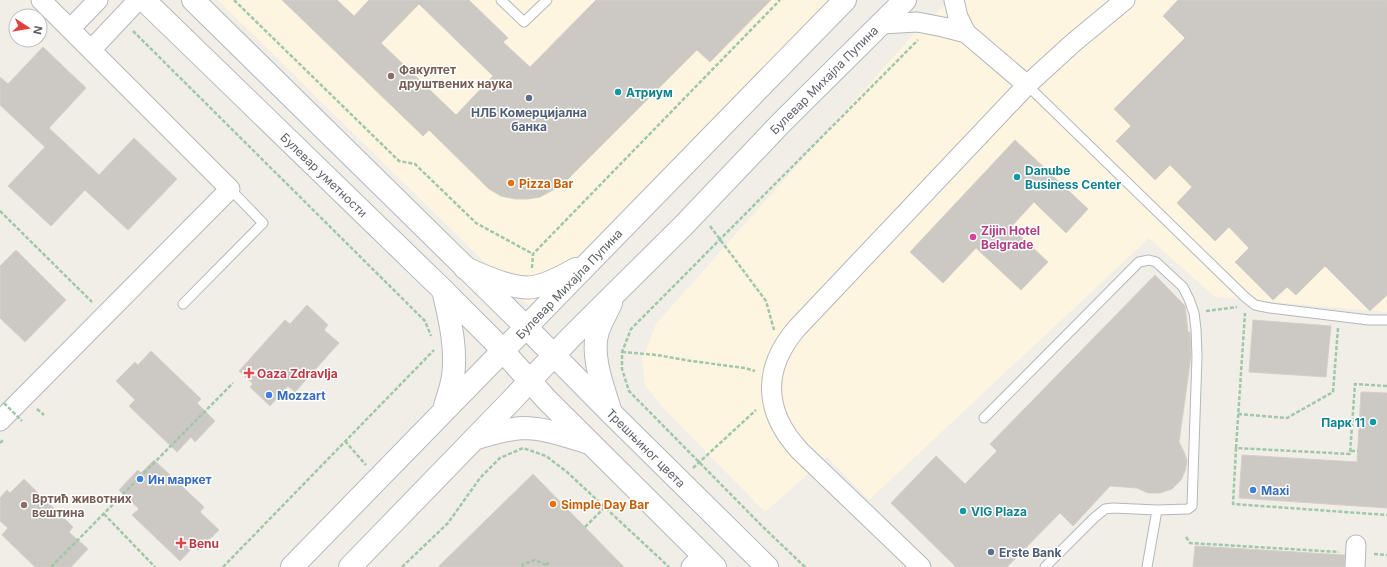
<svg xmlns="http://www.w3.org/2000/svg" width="1387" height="567" font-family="Inter,sans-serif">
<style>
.commercial{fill:#fdf5e0}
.building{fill:#ccc8c4;stroke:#d5cfc6;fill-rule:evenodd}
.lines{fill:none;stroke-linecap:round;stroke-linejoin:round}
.service-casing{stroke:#b4b7bb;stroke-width:11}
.minor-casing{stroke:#b4b7bb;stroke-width:21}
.tertiary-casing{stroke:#b4b7bb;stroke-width:24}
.secondary-casing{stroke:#b6b9be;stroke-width:24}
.path{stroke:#9fc7a8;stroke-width:2.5;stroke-dasharray:4 2;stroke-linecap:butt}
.service{stroke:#fff;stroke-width:9}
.minor{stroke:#fff;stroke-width:19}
.tertiary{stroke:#fff;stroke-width:22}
.secondary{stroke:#fff;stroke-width:22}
.path-bridge{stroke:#9fc7a8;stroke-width:2.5;stroke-dasharray:4 2;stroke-linecap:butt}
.education-dot{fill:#8d6e63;stroke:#fff;stroke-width:1.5}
.culture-dot{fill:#0f9aa8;stroke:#fff;stroke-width:1.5}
.service-dot{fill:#5c6f8a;stroke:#fff;stroke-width:1.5}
.food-dot{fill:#e8710a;stroke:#fff;stroke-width:1.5}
.hotel-dot{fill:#d1479c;stroke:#fff;stroke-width:1.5}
.health-dot{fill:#e0444e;stroke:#fff;stroke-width:1.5}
.shop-dot{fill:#3f7fe0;stroke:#fff;stroke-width:1.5}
.labels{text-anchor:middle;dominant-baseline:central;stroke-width:3;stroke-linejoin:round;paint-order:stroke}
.education-label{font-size:12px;font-weight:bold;fill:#785e54;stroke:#fff;text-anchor:start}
.street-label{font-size:12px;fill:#5f6267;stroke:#fff}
.culture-label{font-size:12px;font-weight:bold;fill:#0d838f;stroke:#fff;text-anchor:start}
.service-label{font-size:12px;font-weight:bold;fill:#4e5e75;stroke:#fff}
.food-label{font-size:12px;font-weight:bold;fill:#c56008;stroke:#fff;text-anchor:start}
.hotel-label{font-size:12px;font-weight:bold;fill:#b23c85;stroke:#fff;text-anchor:start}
.health-label{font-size:12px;font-weight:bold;fill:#be3a42;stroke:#fff;text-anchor:start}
.shop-label{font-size:12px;font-weight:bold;fill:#366cbe;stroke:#fff;text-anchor:start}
</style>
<rect width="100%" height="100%" fill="#f0eee7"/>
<path class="commercial" d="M218,0H828L529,306Z
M950,0H1387V312L1215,297L1149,238L869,500L827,457L765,512L663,408L645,385L642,361L656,324L912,36Z"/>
<path class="building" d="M282,0H337L354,16L369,0H469L508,38L503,42L530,67L596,0H771L710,62L697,50L562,185L540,197L528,199H515L501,196L489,189L429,130L423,136ZM419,4L493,76L456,115L381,43Z
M1178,0H1387V295L1370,311L1325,266L1296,295L1287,287L1273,300L1235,262L1249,248L1229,227L1215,241L1177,203L1192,187L1170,165L1155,180L1116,141L1131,126L1114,109L1185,38L1163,16Z
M43,47L86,88L49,128L99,175L134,138L177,179L128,230L85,190L51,226L8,186L45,147L0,105V77L8,84Z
M1015,140L1088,209L1066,233L1034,202L1011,227L1048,262L1021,290L976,248L943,283L910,252Z
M16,250L66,300L25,342L0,318V266Z
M1155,275L1185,306L1188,332H1190L1191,356L1179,442L1184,452L1187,461L1185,471L1181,480L1172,489L1160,493H1148L1137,488L1110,486L1073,526L1060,513L1007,567H956L891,503L936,456L965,484L997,451L990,444Z
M307,305L328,325L324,330L339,343L295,392L288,386L270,406L250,387L253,384L239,371L285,320L290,324Z
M1253,320L1331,326L1326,377L1249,372Z
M151,351L201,399L197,403L215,421L195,442L191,437L177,452L129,406L135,400L116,381L135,362L138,365Z
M1361,392L1387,393V508L1239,498L1242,455L1357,462Z
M154,460L204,507L200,512L219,530L198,550L194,546L180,561L132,515L139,509L119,490L138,470L141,473Z
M533,474L624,567H438Z
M24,479L73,527L69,532L88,549L71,567H35L2,535L8,528L0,521V498L7,490L10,493Z
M1195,546L1345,555L1344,567H1193Z"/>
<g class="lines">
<defs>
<path id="service" d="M501,0L524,22L547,0
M1027,85L1245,297L1255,305L1270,308L1369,320H1387
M183,304L263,223L230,189
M984,418L1139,262L1149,260L1156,262L1183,287L1189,299L1194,313L1196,329L1197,357L1192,506L1188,509L1157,510L1113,508L1105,509L1094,518L1045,567
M1147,567L1157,510"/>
<path id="minor" d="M954,0L958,17L966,33
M881,24L917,22L943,27L966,33L1027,85
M70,29L98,0
M91,50L138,0
M0,421L230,189L41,0
M691,567L703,555
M921,567L800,451C763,411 762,369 797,328L1027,85L1073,43L1125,0
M1355,567L1356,545"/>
<path id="tertiary" d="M144,0L443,290L492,339L547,400L715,567
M193,0L526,327L611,413L767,567"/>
<path id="secondary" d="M465,268C484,276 513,290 533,287C548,285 563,276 576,269
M443,290C450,319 459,357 451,386C449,394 446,402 444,410
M611,303C607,312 601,322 598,331C590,356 604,389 611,413
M474,439C490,434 506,429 523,428C546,428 569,437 590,443
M292,567L845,0
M350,567L510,402L571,337L683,226L781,123L905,0"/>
</defs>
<use href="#service" class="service-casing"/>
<use href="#minor" class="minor-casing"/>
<use href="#tertiary" class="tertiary-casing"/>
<use href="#secondary" class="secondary-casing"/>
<path class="path" d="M234,0L399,161L415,164L476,223L533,254
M133,31L425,321L431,336
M0,211L92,302
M710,226L766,301L774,330
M532,268L533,254L780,0
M1206,311L1237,307
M622,352L657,355L691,361L745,368L755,371
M1387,386L1355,384L1350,454L1236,448L1233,504L1387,515
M37,409L44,415
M1238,414L1287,418L1333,392L1338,328
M345,441L366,465
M0,443L4,439
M1236,448L1245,313
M1351,451H1358
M693,468L756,410
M104,514L155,567
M585,527L605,507
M1186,537L1190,543L1339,552
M1374,554L1387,555
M546,565L550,561
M51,567L233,383
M223,567L434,350
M402,567L448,523L480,478L500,458L523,448L546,456L567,472L669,567
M522,567L523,564L535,560L546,565L547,567
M805,567L763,527L629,391L622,369V352L631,329L918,40"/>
<use href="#service" class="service"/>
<use href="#minor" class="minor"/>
<use href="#tertiary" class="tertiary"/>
<use href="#secondary" class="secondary"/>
<path class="path-bridge" d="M4,403L22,421"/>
</g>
<g class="education-dot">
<circle cx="391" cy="76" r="4"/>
<circle cx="24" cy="505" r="4"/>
</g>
<g class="culture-dot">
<circle cx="618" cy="92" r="4"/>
<circle cx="1017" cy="177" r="4"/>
<circle cx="1373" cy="422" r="4"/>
<circle cx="963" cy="511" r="4"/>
</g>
<g class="service-dot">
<circle cx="529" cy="98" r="4"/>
<circle cx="991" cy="552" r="4"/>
</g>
<g class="food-dot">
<circle cx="511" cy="183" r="4"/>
<circle cx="553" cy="504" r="4"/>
</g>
<circle class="hotel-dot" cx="973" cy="237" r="4"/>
<g class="health-dot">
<path d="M247 367h4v4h4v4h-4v4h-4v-4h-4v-4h4z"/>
<path d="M179 537h4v4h4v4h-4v4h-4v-4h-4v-4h4z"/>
</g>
<g class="shop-dot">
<circle cx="269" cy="395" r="4"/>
<circle cx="140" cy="479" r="4"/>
<circle cx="1253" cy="490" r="4"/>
</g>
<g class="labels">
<g class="education-label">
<text x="399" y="69">Факултет<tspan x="399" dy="14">друштвених наука</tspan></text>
<text x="32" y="498">Вртић животних<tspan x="32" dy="14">вештина</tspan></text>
</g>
<g class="street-label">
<text transform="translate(824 80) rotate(-45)">Булевар Михајла Пупина</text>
<text transform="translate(324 175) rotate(44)">Булевар уметности</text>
<text transform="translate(569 284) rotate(-46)">Булевар Михајла Пупина</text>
<text transform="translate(646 448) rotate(45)">Трешњиног цвета</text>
</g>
<g class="culture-label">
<text x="626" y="92">Атриум</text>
<text x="1025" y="170">Danube<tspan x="1025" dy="14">Business Center</tspan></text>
<text x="1365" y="422" text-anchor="end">Парк 11</text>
<text x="971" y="511">VIG Plaza</text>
</g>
<g class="service-label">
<text x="529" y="112">НЛБ Комерцијална<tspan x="529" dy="14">банка</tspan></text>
<text x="999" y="552" text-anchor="start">Erste Bank</text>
</g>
<g class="food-label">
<text x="519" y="183">Pizza Bar</text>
<text x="561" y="504">Simple Day Bar</text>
</g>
<g class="hotel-label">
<text x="981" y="230">Zijin Hotel<tspan x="981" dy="14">Belgrade</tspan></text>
</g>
<g class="health-label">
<text x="257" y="373">Oaza Zdravlja</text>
<text x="189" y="543">Benu</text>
</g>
<g class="shop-label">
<text x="277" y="395">Mozzart</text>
<text x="148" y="479">Ин маркет</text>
<text x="1261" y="490">Maxi</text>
</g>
</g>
<g transform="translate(28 28) rotate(102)"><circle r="19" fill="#ffffff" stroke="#bfc0c2"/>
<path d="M0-3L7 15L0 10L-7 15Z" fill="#e2413b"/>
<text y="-6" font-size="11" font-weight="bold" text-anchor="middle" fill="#5f6267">N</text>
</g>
</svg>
